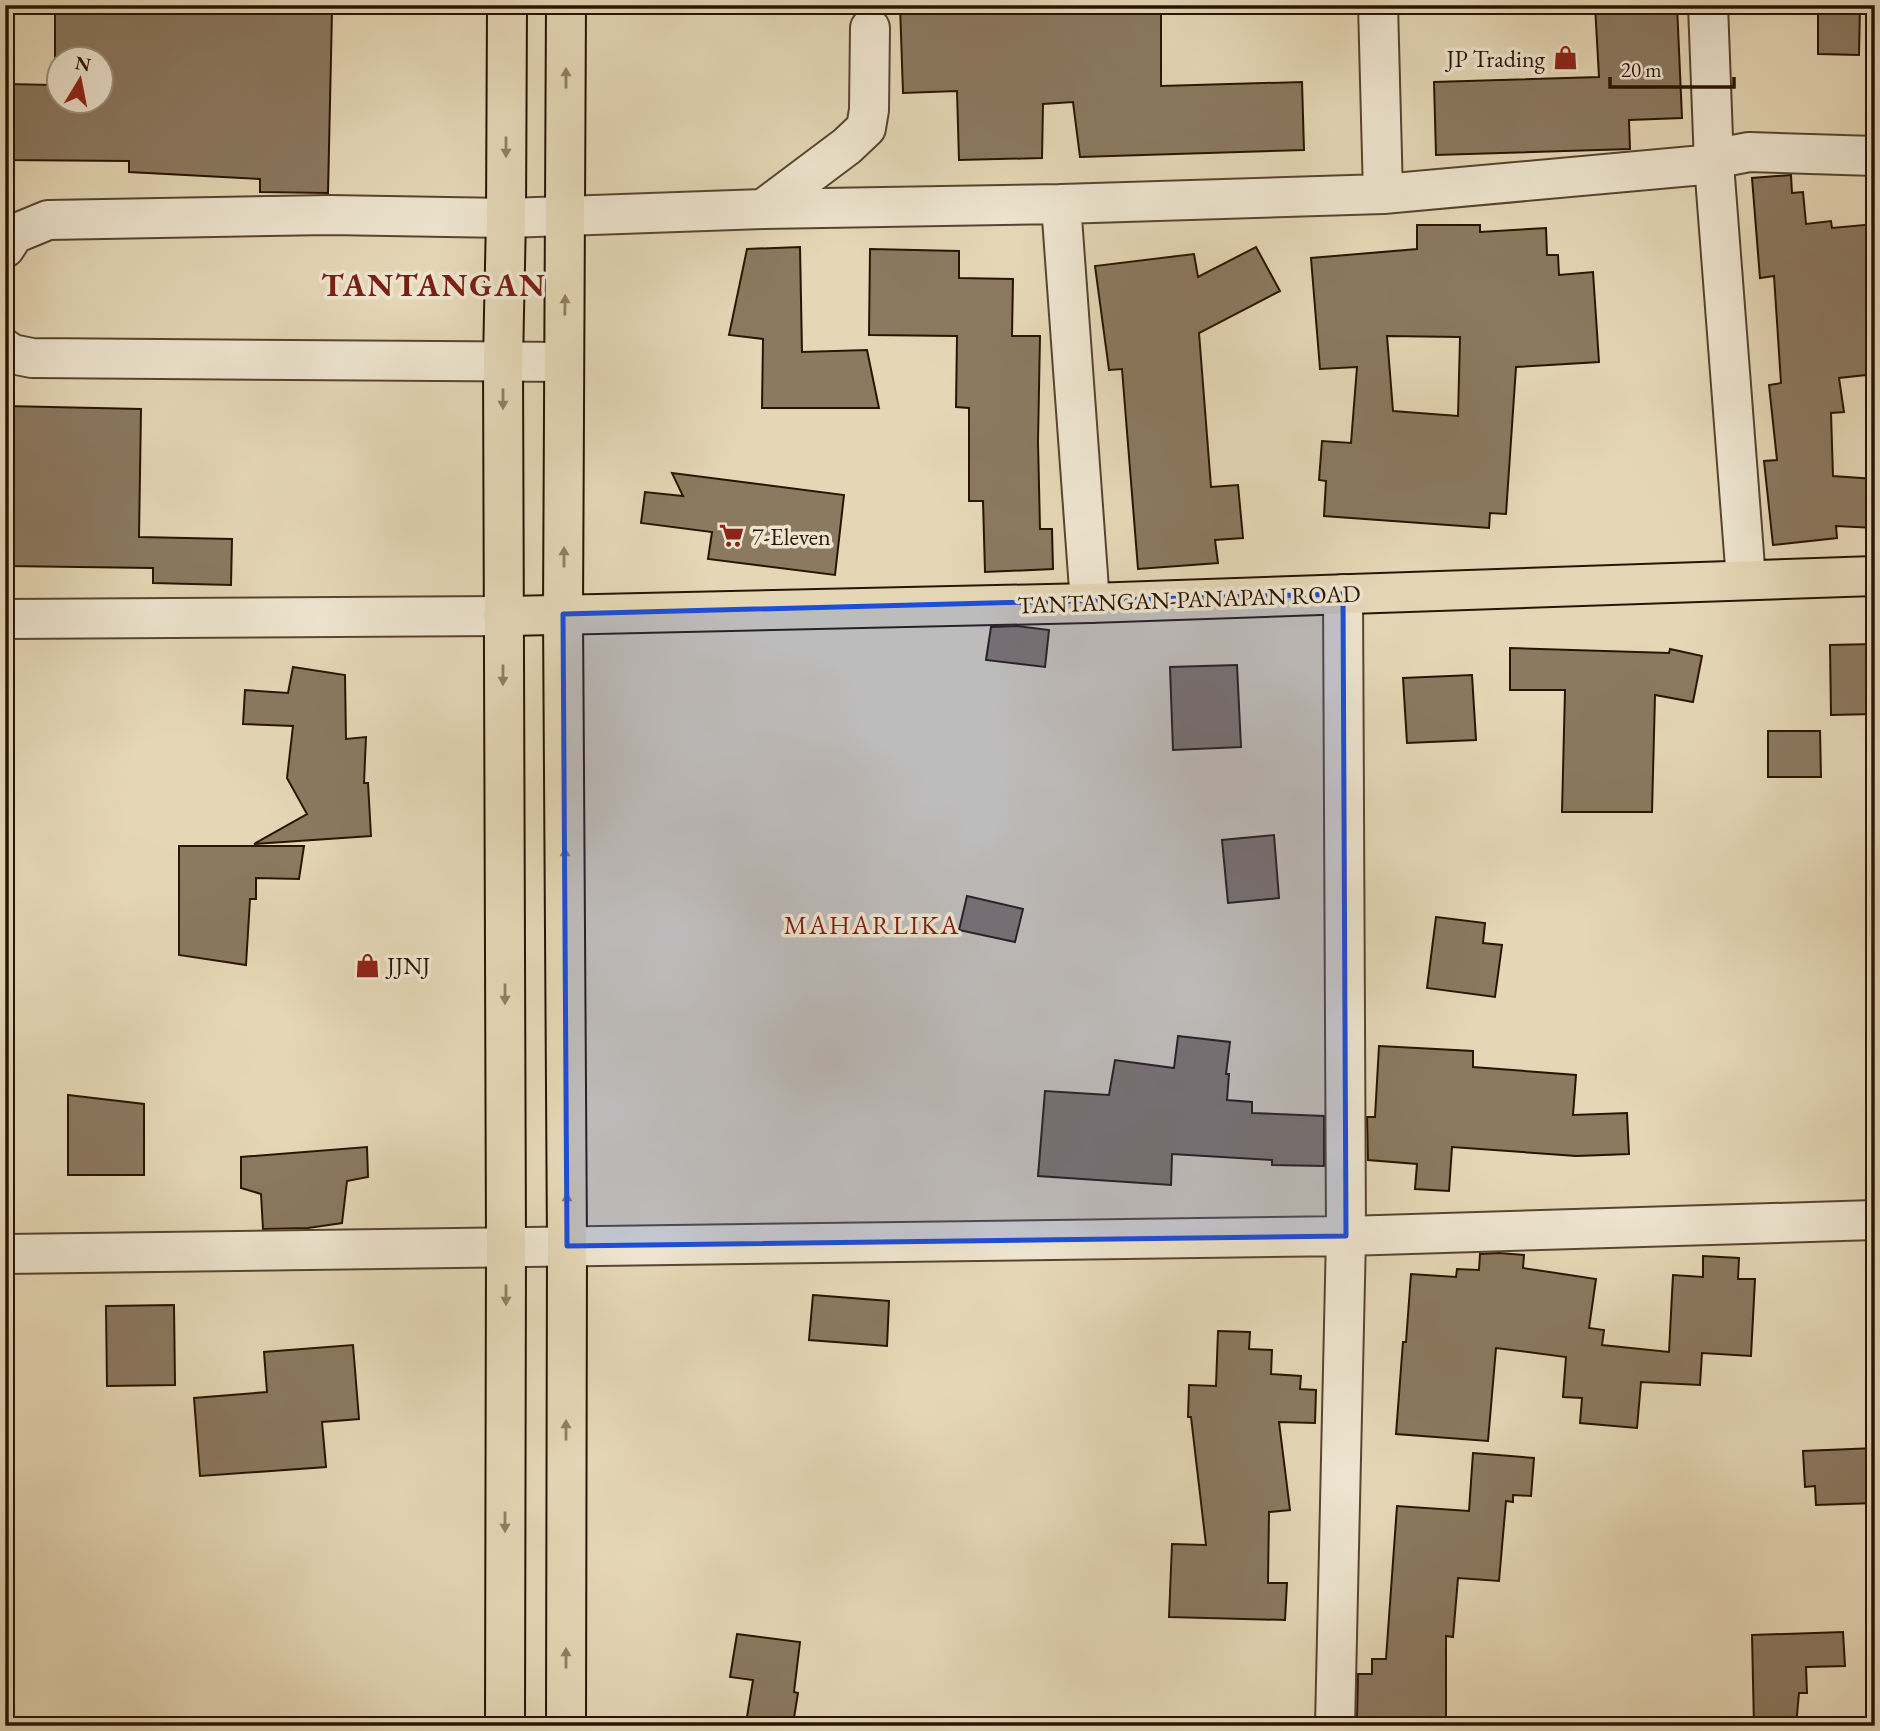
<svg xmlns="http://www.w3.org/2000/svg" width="1880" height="1731" font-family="'EB Garamond',serif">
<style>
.building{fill:#8b7960;stroke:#291402;stroke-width:2;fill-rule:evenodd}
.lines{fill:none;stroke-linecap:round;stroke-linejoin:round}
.minor-casing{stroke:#58452f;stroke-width:42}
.major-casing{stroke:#291402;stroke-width:42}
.highway-casing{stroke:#291402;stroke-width:42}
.minor{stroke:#eee5d0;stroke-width:38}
.major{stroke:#e5d7b6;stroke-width:38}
.highway{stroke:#e5d7b6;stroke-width:38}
.oneway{fill:#907f65}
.marked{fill:#1d4ed8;fill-opacity:0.2;stroke:#1d4ed8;stroke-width:5;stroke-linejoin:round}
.labels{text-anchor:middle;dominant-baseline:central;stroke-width:7;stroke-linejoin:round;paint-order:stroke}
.poi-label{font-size:24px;fill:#291402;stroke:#eee5d0;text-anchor:start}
.street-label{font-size:24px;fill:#291402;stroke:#eee5d0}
.neighbourhood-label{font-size:26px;letter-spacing:2px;fill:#7a1f14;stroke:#eee5d0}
.district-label{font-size:32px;font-weight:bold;letter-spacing:2px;fill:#7a1f14;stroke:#eee5d0}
</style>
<rect width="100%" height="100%" fill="#e5d7b6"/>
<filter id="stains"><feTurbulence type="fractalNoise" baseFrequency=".00286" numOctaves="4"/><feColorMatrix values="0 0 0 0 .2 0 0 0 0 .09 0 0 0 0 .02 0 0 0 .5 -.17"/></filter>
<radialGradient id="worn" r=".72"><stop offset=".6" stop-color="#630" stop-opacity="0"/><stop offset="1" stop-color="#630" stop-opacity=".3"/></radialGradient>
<path class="building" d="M206,5V8L332,11L328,193L260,192V179L129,172V161L5,160V84L55,85V7ZM60,60H102V102H60Z
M900,5H1161V86L1302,82L1304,150L1080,157L1073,102L1043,104L1042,158L959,160L957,91L903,93Z
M1595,5H1677L1682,118L1629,120L1630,149L1436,155L1434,82L1599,77Z
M1818,5L1860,6L1859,55L1818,54Z
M1791,175L1792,193L1803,192L1806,224L1831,221L1832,228L1875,224V374L1839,378L1844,412L1831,413L1833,476L1875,479V528L1836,526L1837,538L1773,545L1764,461L1777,460L1769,385L1781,383L1774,276L1760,278L1752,178Z
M1417,225H1480V232L1546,228L1547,255H1558L1559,275L1593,272L1599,362L1516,367L1506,514L1490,513L1489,528L1324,516L1326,481L1319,480L1322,441L1351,443L1357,367L1320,369L1311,258L1417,249ZM1387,336L1460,337L1458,416L1393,411Z
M800,247L802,352L867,350L879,408H762L763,339L729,335L747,249Z
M1256,247L1280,291L1199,333L1211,487L1238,485L1243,538L1215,540L1218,563L1138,569L1122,369L1109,370L1095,266L1194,254L1198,277Z
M870,249L959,251V278L1013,279L1012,336H1040L1038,442L1040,529H1052L1053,569L985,572L983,501H969V408L956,407L957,336L869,335Z
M5,406L141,409L139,537L232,539L231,585L153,583V568L5,566Z
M672,473L844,495L835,575L708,559L712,532L641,523L645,492L683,496Z
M1017,626L1049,630L1045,667L986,660L991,627Z
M1875,644V714L1831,715L1830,645Z
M1510,648L1669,653L1670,649L1702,656L1693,702L1655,695L1652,812H1562L1565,690H1510Z
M1237,665L1241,747L1173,750L1170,667Z
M293,667L345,675L346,739L366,737L364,783H368L371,836L254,844L307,814L287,778L293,726L243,724L245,690L288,693Z
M1472,675L1476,740L1407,743L1403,678Z
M1768,731H1820L1821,777H1768Z
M1274,835L1279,898L1228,903L1222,840Z
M179,846H304L299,879L256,878V899H250L246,965L179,955Z
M967,896L1023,909L1015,942L959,930Z
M1436,917L1485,923L1483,943L1502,945L1495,997L1427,988Z
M1178,1036L1230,1042L1226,1074H1229L1227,1100L1252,1102V1113L1324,1116V1166L1272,1165V1160L1172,1154L1171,1185L1038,1176L1045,1091L1109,1095L1115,1060L1174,1068Z
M1379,1046L1473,1051V1067L1576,1075L1573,1115L1627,1113L1629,1154L1576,1156L1452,1147L1449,1191L1415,1189L1417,1164L1368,1160L1367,1117H1375Z
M68,1095L144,1104V1175H68Z
M367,1147L368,1177L347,1181L342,1223L308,1228L263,1229L261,1194L241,1188V1157Z
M1499,1253L1524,1255L1523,1268L1596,1279L1589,1328L1604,1330L1602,1345L1669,1352L1673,1275L1703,1277V1256L1739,1258L1738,1279H1755L1751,1356L1702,1353L1700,1385L1641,1382L1637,1428L1580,1423L1582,1398L1563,1397L1566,1357L1496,1348L1488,1441L1396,1434L1403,1342H1406L1411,1274L1456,1277L1457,1269L1479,1270L1480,1254Z
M813,1295L889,1301L887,1346L809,1340Z
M174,1305L175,1385L107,1386L106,1306Z
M1218,1331L1250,1332L1249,1349L1272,1350L1271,1374L1301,1376L1300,1389L1316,1390L1315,1423L1279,1422L1290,1510L1269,1512L1268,1583H1287L1285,1620L1169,1617L1172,1544L1206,1545L1191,1417H1188L1189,1385L1216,1386Z
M353,1345L359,1419L322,1422L326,1467L200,1476L194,1398L267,1392L264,1352Z
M1875,1448V1503L1816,1505L1815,1486L1805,1487L1803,1451Z
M1473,1453L1534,1458L1531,1496L1513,1495V1502L1506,1501L1499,1581L1458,1578L1453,1637L1446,1636V1717H1357L1358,1674H1372V1659H1386L1397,1506L1469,1511Z
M1843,1632L1845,1666L1806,1667L1807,1693H1799L1796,1726H1754L1752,1635Z
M737,1634L800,1642L794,1692L798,1693L793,1724L747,1717L753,1680L730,1677Z"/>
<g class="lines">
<defs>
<path id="minor" d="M1378,5L1383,194
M1708,5L1714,164L1746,580
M1061,204L1090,603
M763,209L847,146L866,128L869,110L870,28
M5,248L14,234L48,220L329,215L506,218L763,209L1061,204L1383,194L1714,164L1728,156L1749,152L1875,156
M5,349L12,354L32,358L564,362
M5,619L503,616
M5,1254L1346,1236L1875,1220
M1335,1726L1346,1236L1343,594"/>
<path id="major" d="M503,616L1090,603L1875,576"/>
<path id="highway" d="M505,1726L506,1247L503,361L506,218L507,5
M566,1726L567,1246L563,614L566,5"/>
</defs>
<use href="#minor" class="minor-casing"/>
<use href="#major" class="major-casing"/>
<use href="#highway" class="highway-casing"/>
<use href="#minor" class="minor"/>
<use href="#major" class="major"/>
<use href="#highway" class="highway"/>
</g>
<defs><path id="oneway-solid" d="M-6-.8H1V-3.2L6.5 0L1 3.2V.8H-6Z" transform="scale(1.75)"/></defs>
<g class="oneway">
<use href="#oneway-solid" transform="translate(566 78) rotate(-90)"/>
<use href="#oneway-solid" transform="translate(506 147) rotate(90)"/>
<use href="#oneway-solid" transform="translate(565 305) rotate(-89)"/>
<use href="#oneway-solid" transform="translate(503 399) rotate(90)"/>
<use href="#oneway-solid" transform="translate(564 557) rotate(-90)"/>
<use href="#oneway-solid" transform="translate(503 675) rotate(90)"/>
<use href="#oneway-solid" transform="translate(565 858) rotate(-90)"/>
<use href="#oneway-solid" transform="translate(505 994) rotate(90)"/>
<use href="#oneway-solid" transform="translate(567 1203) rotate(-90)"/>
<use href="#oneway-solid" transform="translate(506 1295) rotate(90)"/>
<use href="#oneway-solid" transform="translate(566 1430) rotate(-90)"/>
<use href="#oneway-solid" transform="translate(505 1522) rotate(90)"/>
<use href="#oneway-solid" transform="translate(566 1658) rotate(-90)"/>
</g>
<path class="marked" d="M1343,594L1346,1236L567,1246L563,614Z"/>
<defs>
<symbol id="shop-bare" viewBox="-9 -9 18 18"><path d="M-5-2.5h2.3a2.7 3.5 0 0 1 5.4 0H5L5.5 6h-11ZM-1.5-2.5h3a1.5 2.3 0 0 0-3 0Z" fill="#8f2418" stroke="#eee5d0" stroke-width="2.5" paint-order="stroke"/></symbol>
<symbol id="supermarket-bare" viewBox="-9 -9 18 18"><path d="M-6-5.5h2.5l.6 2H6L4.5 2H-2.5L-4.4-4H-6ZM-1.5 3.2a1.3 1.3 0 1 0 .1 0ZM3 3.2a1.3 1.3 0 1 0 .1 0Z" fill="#8f2418" stroke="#eee5d0" stroke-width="2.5" paint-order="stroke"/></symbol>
</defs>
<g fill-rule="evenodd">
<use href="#shop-bare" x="1548" y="40" width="35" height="35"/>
<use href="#supermarket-bare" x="714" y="518" width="35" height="35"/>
<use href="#shop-bare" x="350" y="948" width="35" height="35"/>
</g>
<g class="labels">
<g class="poi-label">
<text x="1545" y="58" text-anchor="end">JP Trading</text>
<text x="752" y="536">7-Eleven</text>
<text x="387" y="965">JJNJ</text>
</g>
<g class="street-label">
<text transform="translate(1189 599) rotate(-2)">TANTANGAN-PANAPAN ROAD</text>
</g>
<g class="neighbourhood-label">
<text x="872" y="925">MAHARLIKA</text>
</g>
<g class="district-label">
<text x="434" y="285">TANTANGAN</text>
</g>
</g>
<rect width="1880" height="1731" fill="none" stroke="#e5d7b6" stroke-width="28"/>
<rect x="7" y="7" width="1866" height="1717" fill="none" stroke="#291402" stroke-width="3.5"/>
<rect x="14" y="14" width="1852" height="1703" fill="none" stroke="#291402" stroke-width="2"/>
<g transform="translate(80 80) rotate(10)"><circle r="33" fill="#eee5d0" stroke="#9f917e" stroke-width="2"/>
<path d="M0-5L12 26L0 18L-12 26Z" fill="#8f2418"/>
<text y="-10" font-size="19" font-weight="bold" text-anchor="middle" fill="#291402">N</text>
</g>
<path d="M1610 77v10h124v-10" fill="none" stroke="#291402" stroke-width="3.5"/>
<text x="1621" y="77" font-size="21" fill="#291402" stroke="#eee5d0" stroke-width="5" paint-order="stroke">20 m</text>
<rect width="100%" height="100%" filter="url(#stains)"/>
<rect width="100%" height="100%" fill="url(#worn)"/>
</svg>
